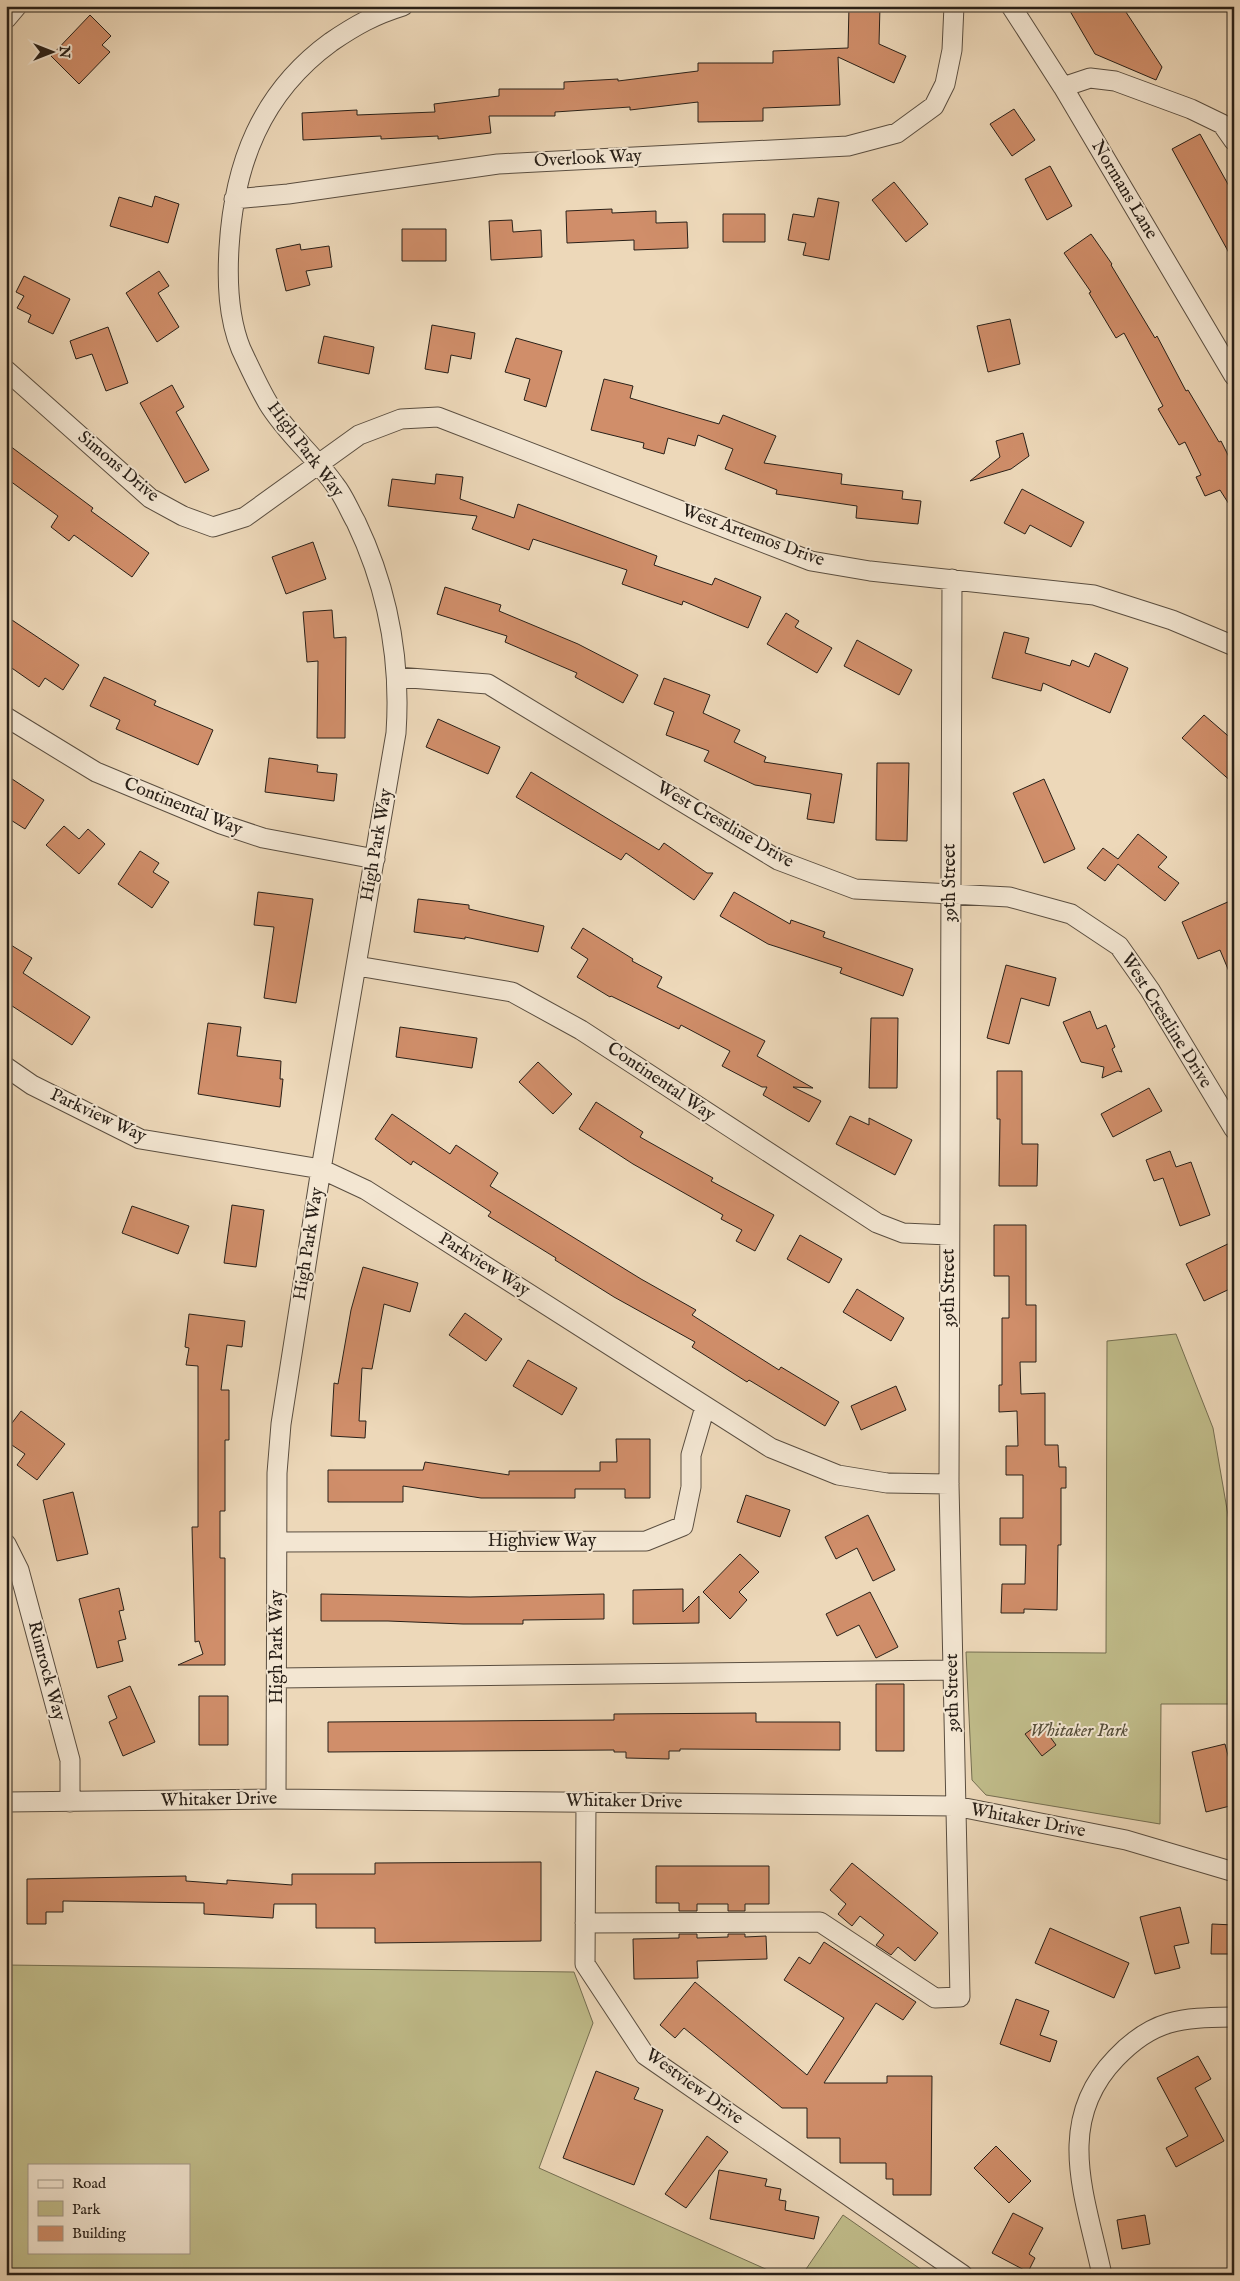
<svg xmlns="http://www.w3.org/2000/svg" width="1240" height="2281" font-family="'IM FELL English',serif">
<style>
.green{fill:#c0bc8a;stroke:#746e51;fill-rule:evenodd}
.building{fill:#d08e6a;stroke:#292018}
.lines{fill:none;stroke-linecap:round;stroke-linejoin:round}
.minor-casing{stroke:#5a4e40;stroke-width:21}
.minor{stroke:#f3e6d2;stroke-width:19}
.labels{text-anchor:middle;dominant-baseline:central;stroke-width:4;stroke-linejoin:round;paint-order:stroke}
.street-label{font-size:18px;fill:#292018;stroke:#f3e6d2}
.park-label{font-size:18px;font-style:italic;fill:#564f3a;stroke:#f3e6d2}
</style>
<rect width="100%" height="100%" fill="#edd8b9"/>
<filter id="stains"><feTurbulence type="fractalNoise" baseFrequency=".004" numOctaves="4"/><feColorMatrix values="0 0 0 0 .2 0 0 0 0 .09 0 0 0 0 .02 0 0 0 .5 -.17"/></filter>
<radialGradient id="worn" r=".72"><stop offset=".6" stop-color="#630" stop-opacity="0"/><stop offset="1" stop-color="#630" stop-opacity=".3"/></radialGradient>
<path class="green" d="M1176,1334L1213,1428L1234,1550V1704H1161L1160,1824L986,1795L972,1780L966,1652L1106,1653L1107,1341Z
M6,1965L574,1972L593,2023L539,2168L779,2275H6ZM29,2165H189V2252H29Z
M843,2215L929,2275H802Z"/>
<path class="building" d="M849,6H880L879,44L906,56L894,83L838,57L840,105L763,108V121L698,122V102L630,110V107L555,112V116H489L491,133L438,139V136L381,139V136L303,140L302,113L357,110V115L435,112L434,104L499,96V89H564V82L618,79V81L698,71V63H773V51L848,48Z
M1067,6H1122L1162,67L1156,80L1095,54Z
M90,15L111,36L102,45L110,52L79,84L51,56Z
M1014,109L1035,140L1012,156L990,124Z
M1200,134L1234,195V262L1172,149Z
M1050,166L1072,206L1047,220L1025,179Z
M894,182L928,224L906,242L872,200Z
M155,196L179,204L168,243L110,226L119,197L152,207Z
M818,198L839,202L829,260L803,255L806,243L788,240L793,214L814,217Z
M612,209V213L656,211V223L687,222L688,248L634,250V240L567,243L566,211Z
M723,214H765V242H723Z
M512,220L513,232L541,230L542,257L491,260L489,221Z
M402,229H446V261H402Z
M1091,234L1112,264L1111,265L1155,338L1157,336L1186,391L1188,390L1219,442L1221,441L1234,467V512L1220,490L1205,496L1196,477L1201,475L1185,442L1179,445L1158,409L1163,406L1124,333L1116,338L1089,293L1091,292L1064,253Z
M300,244L301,250L329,246L332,267L306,271L310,285L286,291L276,249Z
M159,271L169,286L158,293L179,327L157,342L126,293Z
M24,276L70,299L53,334L28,322L31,315L17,308L24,296L16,292Z
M1010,319L1020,364L988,372L977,326Z
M432,325L475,333L471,359L451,355L448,373L425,369Z
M108,327L128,383L106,391L92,354L76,359L70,341Z
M324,336L374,347L369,374L318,363Z
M516,338L562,351L546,407L524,400L530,379L505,372Z
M604,379L633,386L630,398L719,424L723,415L776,436L764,463L842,474L841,484L903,491L902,499L921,501L918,524L856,518L857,506L776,494L777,490L725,469L733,449L698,435L695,446L668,438L664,454L643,448L644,443L591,430Z
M172,385L184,407L176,412L209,470L185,483L140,403Z
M1023,433L1029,456L1011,469L970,481L1000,457L996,441Z
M6,443L93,508L91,511L149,553L132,577L74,535L69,541L51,527L58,516L6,478Z
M436,474L463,477L460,499L514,518L518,504L657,556L654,565L712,585L715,578L761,597L748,628L683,601L682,605L622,584L627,570L533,539L529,550L472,529L477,516L388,506L392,479L435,484Z
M1022,489L1084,522L1071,547L1030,525L1025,534L1004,523Z
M313,542L326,579L286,594L272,557Z
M445,587L501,605L499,611L578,644L638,675L623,703L575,677L577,673L505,642L507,636L437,614Z
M332,610L334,638L346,637L345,738H317L318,661L307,662L303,612Z
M786,613L799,621L795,627L832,648L817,673L767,644Z
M6,616L79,665L63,690L45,678L39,687L6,664Z
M1004,632L1029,638L1025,653L1070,666L1072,660L1089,667L1095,653L1128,668L1110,713L1043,683L1041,691L992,678Z
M857,640L912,670L899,695L844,666Z
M104,677L156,701L154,705L213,730L198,765L116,729L120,720L90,706Z
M664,678L710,695L703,713L740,730L734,742L766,757L764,762L842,774L834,823L807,819L811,794L755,785L704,761L709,751L666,735L674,712L654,704Z
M1204,715L1234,741V784L1182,738Z
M438,719L500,747L488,774L426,747Z
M269,758L318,765L317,772L337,774L334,801L265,792Z
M877,763H909L907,841L876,840Z
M531,772L659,850L664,843L707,873H713L694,900L626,853L621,860L516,797Z
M6,775L44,800L25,829L6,817Z
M1044,779L1075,849L1044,863L1013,793Z
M64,826L79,839L88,829L105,844L79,874L46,845Z
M1138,834L1167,857L1158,867L1179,883L1165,901L1118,864L1105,881L1087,868L1103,848L1118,859Z
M140,851L159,863L153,872L169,882L152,908L118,884Z
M258,892L313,899L296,1003L264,998L274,927L254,925Z
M734,892L790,924L791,920L825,932L823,937L913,969L903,996L840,973L842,968L768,944L720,916Z
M418,899L469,905V909L544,926L538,952L465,937V939L414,932Z
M1230,901L1234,910L1233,981L1220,950L1198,959L1182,922Z
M583,928L633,959L632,961L662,977L657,987L765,1041L757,1056L813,1088L793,1087L821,1101L809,1122L763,1095L767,1087H762L722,1066L730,1051L681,1025L679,1029L611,996L610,997L577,977L588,959L571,948Z
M6,942L32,958L23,973L90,1017L72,1045L6,1002Z
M1006,965L1056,978L1049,1006L1021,998L1009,1044L987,1038Z
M1090,1011L1097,1029L1106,1025L1115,1047L1112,1049L1122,1072L1118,1071L1102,1078L1104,1067L1081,1062L1063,1022Z
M871,1018H898L897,1088H869Z
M208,1023L241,1027L237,1056L281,1061L280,1079H283L280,1107L198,1094Z
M400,1027L477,1038L472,1068L396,1057Z
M538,1062L572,1094L553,1114L519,1082Z
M997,1071H1022V1144H1038L1037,1186H999L1000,1119H997Z
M1149,1088L1162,1111L1113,1137L1101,1114Z
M596,1102L643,1132L640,1137L713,1178L711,1181L774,1215L755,1251L736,1241L742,1230L721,1219L723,1215L633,1164L579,1129Z
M392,1114L450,1154L456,1145L498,1173L490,1186L641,1279L696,1310L692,1315L779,1370L781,1367L839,1402L825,1426L749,1380L747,1382L692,1347L695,1342L614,1297L555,1260L556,1258L488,1216L491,1212L413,1161L411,1165L375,1139Z
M850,1116L869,1125V1118L912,1140L895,1175L836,1144Z
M1170,1151L1176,1167L1191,1162L1210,1215L1180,1226L1163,1178L1154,1181L1146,1160Z
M232,1205L264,1210L256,1267L224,1263Z
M132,1206L189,1226L178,1254L122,1233Z
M994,1225H1026V1305H1036V1362H1020L1021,1394L1045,1393V1445H1058L1059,1467H1066V1488H1061V1545H1058L1057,1610L1024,1609V1613H1001L1002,1584H1025L1026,1545H1000V1518H1023V1475H1006V1446H1018L1017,1411L999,1412V1385H1002V1318H1009V1276H994Z
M800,1235L842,1259L829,1283L787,1259Z
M1234,1241V1287L1204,1301L1186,1264Z
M363,1267L418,1283L410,1312L384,1304L372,1369L362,1368L359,1421H366L365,1438L331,1436L334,1383L338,1384L351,1310Z
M857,1289L904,1318L891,1341L843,1312Z
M465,1313L502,1339L486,1361L449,1335Z
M189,1314L245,1321L242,1347L227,1345L221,1390H229V1440H225V1511H220V1558H225V1665H178L203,1654L199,1641L195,1642L192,1527H198V1366L186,1365L189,1348L185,1347Z
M528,1360L577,1388L562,1415L513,1386Z
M896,1386L906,1410L861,1430L851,1406Z
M21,1411L65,1444L37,1480L17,1465L25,1454L6,1441V1431Z
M616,1439H650V1498H625V1489H575V1498H481L403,1486V1502H328V1470H423L425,1462L509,1475V1471H600V1462H617Z
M73,1492L88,1554L57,1561L43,1500Z
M746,1495L790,1510L780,1537L737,1522Z
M868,1515L895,1570L873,1581L857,1548L836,1559L825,1537Z
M740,1554L759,1572L739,1592L747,1600L730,1619L703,1592Z
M119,1588L124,1610L119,1611L126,1639L118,1641L123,1661L97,1668L79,1599Z
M683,1589V1612L699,1596V1623L633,1624V1590Z
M870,1592L898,1647L876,1658L859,1625L837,1636L826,1614Z
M321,1594L470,1597L604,1594V1619L523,1620V1624H463L388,1621H321Z
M876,1684H904V1751H876Z
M130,1686L155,1742L123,1756L109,1722L117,1718L108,1696Z
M199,1696H228V1745H199Z
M756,1713V1722H840V1750L680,1749V1751H669V1759L626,1758V1752H614V1750L328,1752V1722L614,1720V1714Z
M1040,1723L1056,1745L1042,1756L1025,1734Z
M1225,1744L1234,1778V1805L1206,1812L1192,1752Z
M541,1862V1941L375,1943V1928H316V1904H274L273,1918L204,1914V1903L63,1901V1912H46V1924H27V1879L186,1876V1881L227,1884V1880L292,1885V1874H375V1863Z
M852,1863L938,1933L915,1961L898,1947L891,1955L876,1945L884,1935L860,1916L852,1926L838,1914L846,1904L830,1890Z
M656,1866H769V1904H745V1911H728V1904H697V1911H679V1903H656Z
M1180,1907L1189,1943L1174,1946L1180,1968L1155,1974L1140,1917Z
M1212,1924L1234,1925V1954H1211Z
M1050,1928L1129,1963L1114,1998L1035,1963Z
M679,1934H697V1938L728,1937V1934H745V1937L766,1936L767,1959L697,1961L698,1978L634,1979L633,1939L679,1938Z
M824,1942L916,2002L903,2020L876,2003L824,2083H887V2076H932L931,2195H893V2179H886V2163H840V2138H807V2108H782L684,2028L675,2038L660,2025L695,1982L807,2075L844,2018L784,1980L799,1957L810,1964Z
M1016,1999L1049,2011L1040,2035L1057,2041L1050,2062L1000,2044Z
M1198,2056L1211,2079L1195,2088L1224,2141L1176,2167L1166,2148L1188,2136L1157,2078Z
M596,2071L639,2088L634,2099L663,2110L634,2185L563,2158Z
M707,2136L728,2152L686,2208L665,2194Z
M996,2146L1031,2181L1009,2203L974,2168Z
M719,2170L767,2179L765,2186L781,2189L779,2200L786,2201L785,2210L819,2217L814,2239L710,2219Z
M1013,2213L1043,2228L1029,2254L1035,2258L1028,2272L992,2253Z
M1145,2215L1150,2244L1122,2249L1117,2220Z"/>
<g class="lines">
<defs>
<path id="minor" d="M1011,6L1063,87L1234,376
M6,19L17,6
M1063,87L1090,78L1115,81L1191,109L1222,124L1234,141
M234,199L288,194L498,164L848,146L897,133L934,106L945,84L952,50L954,6
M6,370L150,498L183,516L213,527L245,517L359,435L401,419L438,417L811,561L870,571L1094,595L1172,620L1234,646
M397,677L488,684L778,860L855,889L1009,897L1071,914L1119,946L1150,990L1234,1129
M6,717L96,772L221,824L263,838L375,859
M357,966L512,992L581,1030L877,1223L903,1233L949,1235
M6,1067L32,1085L140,1139L321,1169L366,1190L771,1448L838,1475L887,1483L949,1484
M278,1542L646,1541L683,1526L691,1487V1455L705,1407
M6,1544L19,1570L70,1760V1802
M277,1678L953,1670
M276,1799L277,1473L281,1424L321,1169L396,733C401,660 388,589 356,522C349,510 344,496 335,485C315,456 286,433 268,403C258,386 249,366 241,349C228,317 227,282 229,248C234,164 261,93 331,42C356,25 374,15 403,6
M6,1802L276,1799L955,1806L1126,1840L1234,1872
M586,1802L585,1964L645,2055L963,2275
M585,1923L820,1922L935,1998L960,1997L949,1484L952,579
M1102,2275C1086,2198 1053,2123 1116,2058C1154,2018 1182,2018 1234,2017"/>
</defs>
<use href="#minor" class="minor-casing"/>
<use href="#minor" class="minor"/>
</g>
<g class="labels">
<g class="street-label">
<text transform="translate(588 159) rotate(-3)">Overlook Way</text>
<text transform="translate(1124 190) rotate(59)">Normans Lane</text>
<text transform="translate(305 450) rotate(53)">High Park Way</text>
<text transform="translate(118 467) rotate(40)">Simons Drive</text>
<text transform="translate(753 536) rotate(20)">West Artemos Drive</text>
<text transform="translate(183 807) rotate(22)">Continental Way</text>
<text transform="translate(725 825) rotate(30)">West Crestline Drive</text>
<text transform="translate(377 845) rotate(-80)">High Park Way</text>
<text transform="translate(950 883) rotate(-90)">39th Street</text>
<text transform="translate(1166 1021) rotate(58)">West Crestline Drive</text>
<text transform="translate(661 1082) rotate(34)">Continental Way</text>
<text transform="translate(98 1116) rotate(25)">Parkview Way</text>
<text transform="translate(309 1244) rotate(-81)">High Park Way</text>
<text transform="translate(484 1265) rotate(32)">Parkview Way</text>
<text transform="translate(949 1288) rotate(-90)">39th Street</text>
<text x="542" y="1541">Highview Way</text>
<text transform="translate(277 1647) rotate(-90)">High Park Way</text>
<text transform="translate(46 1671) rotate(75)">Rimrock Way</text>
<text transform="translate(953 1693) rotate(-91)">39th Street</text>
<text transform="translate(219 1800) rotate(-1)">Whitaker Drive</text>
<text transform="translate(624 1802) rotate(1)">Whitaker Drive</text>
<text transform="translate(1028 1821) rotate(11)">Whitaker Drive</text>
<text transform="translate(694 2087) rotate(36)">Westview Drive</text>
</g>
<g class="park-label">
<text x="1079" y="1731">Whitaker Park</text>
</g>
</g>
<rect width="1240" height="2281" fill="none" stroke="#edd8b9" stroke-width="25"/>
<rect x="8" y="8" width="1225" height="2266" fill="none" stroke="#292018" stroke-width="2.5"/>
<rect x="12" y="12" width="1215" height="2256" fill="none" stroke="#292018"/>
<rect x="28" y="2164" width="162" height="90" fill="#f3e6d2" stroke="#a29788"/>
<rect x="38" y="2180" width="25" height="8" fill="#f3e6d2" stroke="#a29788"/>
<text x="72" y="2188" font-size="15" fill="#292018">Road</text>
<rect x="38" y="2201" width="25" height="15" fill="#c0bc8a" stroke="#a29788"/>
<text x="72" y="2214" font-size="15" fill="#292018">Park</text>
<rect x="38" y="2226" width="25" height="15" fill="#d08e6a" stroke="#a29788"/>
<text x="72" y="2238" font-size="15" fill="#292018">Building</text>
<g transform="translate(52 52) rotate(90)" stroke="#f3e6d2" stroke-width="4" paint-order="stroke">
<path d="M0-4L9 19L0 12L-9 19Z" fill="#292018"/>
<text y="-8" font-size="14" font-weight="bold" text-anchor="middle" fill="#292018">N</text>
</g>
<rect width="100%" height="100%" filter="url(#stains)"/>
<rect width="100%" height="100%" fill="url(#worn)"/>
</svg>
